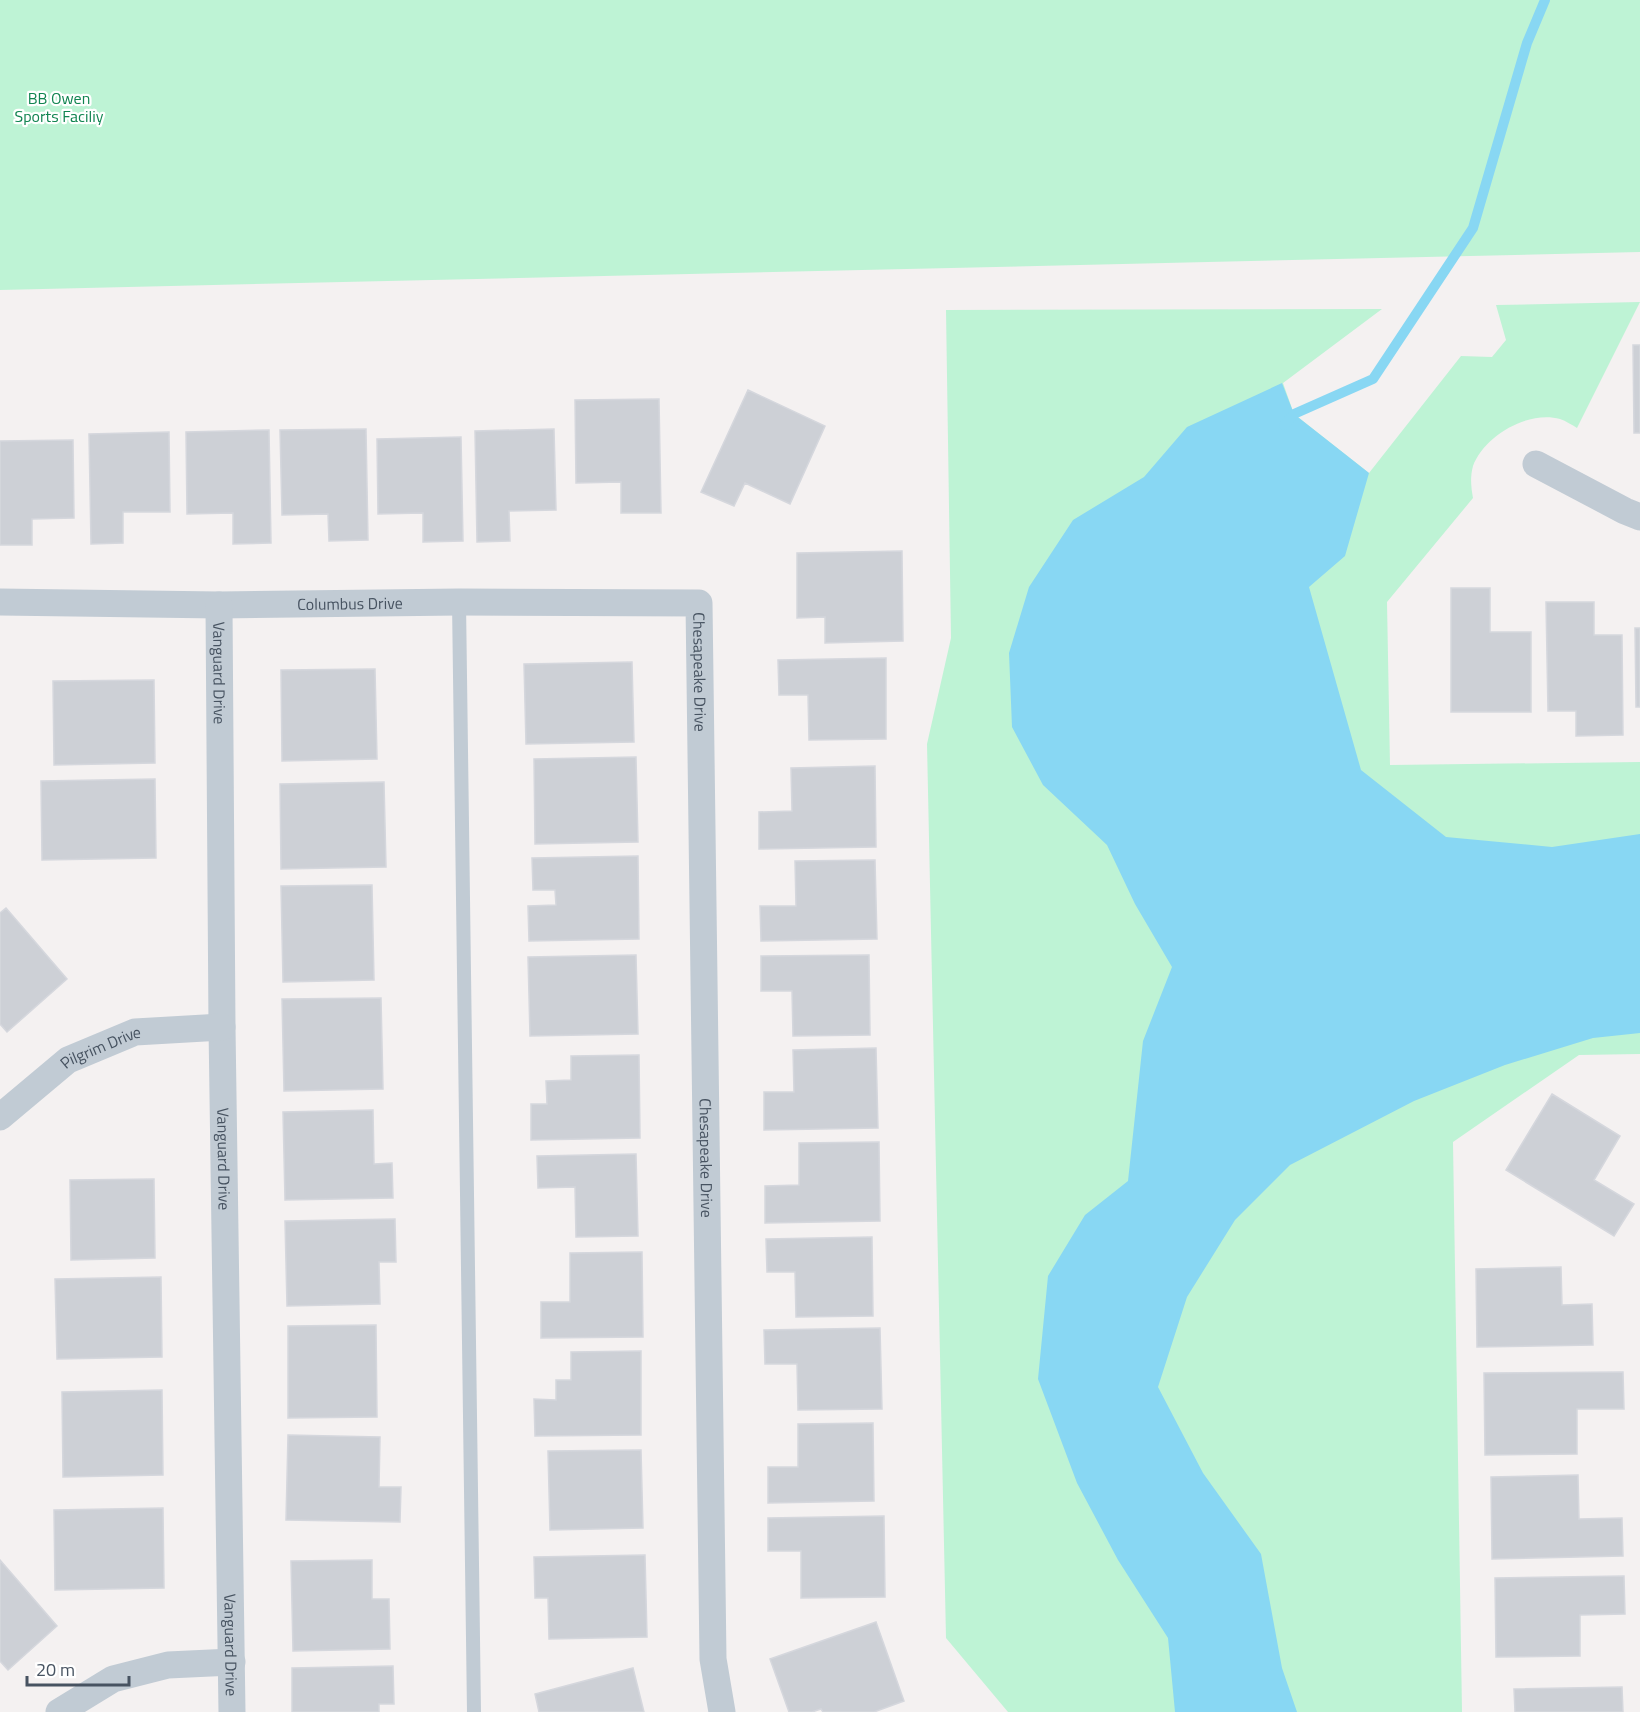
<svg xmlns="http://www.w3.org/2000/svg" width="1640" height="1712" font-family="'Titillium Web',sans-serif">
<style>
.green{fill:#bef3d5}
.water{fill:#88d7f3}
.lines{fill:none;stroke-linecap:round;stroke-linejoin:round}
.stream{stroke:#88d7f3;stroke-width:10}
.building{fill:#cdd0d6;stroke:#d5d7dd;stroke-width:1.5}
.service{stroke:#c1cbd4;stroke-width:14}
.minor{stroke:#c1cbd4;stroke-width:27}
.labels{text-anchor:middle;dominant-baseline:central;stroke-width:4.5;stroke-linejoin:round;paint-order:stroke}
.park-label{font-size:16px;fill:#108450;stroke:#fff}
.street-label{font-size:16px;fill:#475361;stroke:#fff}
</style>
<rect width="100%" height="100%" fill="#f4f1f1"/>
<path class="green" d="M0,0H1640V252L0,290Z
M1640,302L1577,428C1572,425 1566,421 1560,419C1528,410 1484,436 1473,466C1470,477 1471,487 1473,498L1387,602L1390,765L1640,762V1054L1579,1055L1453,1142L1462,1712H1008L946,1638L927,744L951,638L946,310L1382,309L1283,383L1294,414L1369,473L1461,356L1492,357L1506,340L1496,305Z"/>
<path class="water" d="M1282,383L1294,414L1369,473L1345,556L1309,587L1361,770L1446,837L1552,847L1640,834V1033L1593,1038L1505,1065L1414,1101L1290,1165L1235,1220L1187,1297L1158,1387L1203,1473L1261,1554L1282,1668L1297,1712H1175L1168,1638L1118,1560L1077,1483L1038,1379L1048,1276L1085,1215L1128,1181L1143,1041L1172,967L1135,904L1107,845L1043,785L1020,742L1012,727L1009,653L1029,587L1073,520L1144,477L1187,427Z"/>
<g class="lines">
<path class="stream" d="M1284,425L1294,414L1373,379L1473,228L1527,43L1545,0"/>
</g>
<path class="building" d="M1633,345H1640V433H1634Z
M748,390L825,426L790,504L745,483L734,506L701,492Z
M659,399L661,513H621V482L576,483L575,400Z
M366,429L368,540L329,541L328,514L282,515L280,430Z
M554,429L556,510L509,511L510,541L477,542L475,431Z
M269,430L271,543L233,544V513L187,514L186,432Z
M169,432L170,512H123V543L91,544L89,434Z
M461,437L463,541L423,542V513L378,514L377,439Z
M73,440L74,518L32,519V545H0V441Z
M902,551L903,641L825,643V617L797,618V553Z
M1451,588H1490V632H1531V712H1451Z
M1546,602H1594V635H1622L1623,735L1576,736V711H1548Z
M1635,628H1640V707H1636Z
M886,658V739L809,740L808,695H779L778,660Z
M632,662L634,742L526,744L524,664Z
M375,669L377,759L282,761L281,670Z
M154,680L155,763L54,765L53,681Z
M636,757L638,842L535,844L534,759Z
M875,766L876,847L759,849V812L792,811L791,768Z
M155,779L156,858L42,860L41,781Z
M384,782L386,867L281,869L280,784Z
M638,856L639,939L529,941L528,906L556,905L555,890H533L532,858Z
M875,860L877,939L761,941L760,906H796L795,861Z
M372,885L374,980L283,982L281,886Z
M6,908L67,979L7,1032L0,1024V913Z
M636,955L638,1034L530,1036L528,957Z
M869,955L870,1035L793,1036L792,991H761V956Z
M381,998L383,1089L284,1091L282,999Z
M876,1048L878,1128L764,1130V1092H794L793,1050Z
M639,1055L640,1138L531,1140V1104H547L546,1081L571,1080V1056Z
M1552,1094L1620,1136L1594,1180L1634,1204L1614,1236L1506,1170Z
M373,1110L374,1164L392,1163L393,1198L285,1200L283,1112Z
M879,1142L880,1221L765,1223V1186L799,1185V1143Z
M636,1154L638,1236L576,1237L575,1187L538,1188L537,1156Z
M154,1179L155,1258L71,1260L70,1180Z
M395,1219L396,1262H379L380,1304L287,1306L285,1221Z
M872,1237L873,1316L796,1317L795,1272H767L766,1239Z
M642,1252L643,1337L541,1338V1302H570V1253Z
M1561,1267L1562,1305L1592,1304L1593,1345L1477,1347L1476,1269Z
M161,1277L162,1357L57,1359L55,1279Z
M376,1325L377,1417L288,1418V1326Z
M880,1328L882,1409L798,1410L797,1364H765L764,1330Z
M641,1351V1435L535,1436L534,1399L556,1400V1380H571V1352Z
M1623,1372L1624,1409H1577V1454L1485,1455L1484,1373Z
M162,1390L163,1475L63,1477L62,1392Z
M873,1423L874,1501L768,1503V1467H798V1424Z
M288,1435L380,1437L379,1487H401L400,1522L286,1520Z
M641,1450L643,1528L550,1530L548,1451Z
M1578,1475L1579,1519L1622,1518L1623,1556L1492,1559L1491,1477Z
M163,1508L164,1588L55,1590L54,1510Z
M884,1516L885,1597L801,1598V1551H768V1518Z
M645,1555L647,1637L549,1639L548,1598H535L534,1557Z
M0,1560L57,1626L8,1670L0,1661Z
M372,1560V1599H389L390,1649L293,1651L291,1561Z
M1624,1576L1625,1614L1580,1615V1656L1496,1657L1495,1578Z
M876,1622L904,1701L874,1712H823L821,1709L812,1712H789L770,1659Z
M393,1666L394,1704H379V1712H292V1668Z
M633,1668L644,1712H539L535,1694Z
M1622,1687L1623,1712H1515L1514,1689Z"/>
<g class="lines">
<path class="service" d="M459,602L474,1712"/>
<g class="minor">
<path d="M1536,464L1625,511L1640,517"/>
<path id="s1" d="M0,602L219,605L459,602L699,603L713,1659L722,1712"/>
<path id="s2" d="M219,605L222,1027L232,1712"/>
<path id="s3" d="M0,1117L68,1060L135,1032L222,1027"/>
<path d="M59,1712L113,1679L168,1665L232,1662"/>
</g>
</g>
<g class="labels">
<g class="park-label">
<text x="59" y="98">BB Owen<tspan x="59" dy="18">Sports Faciliy</tspan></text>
</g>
<g class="street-label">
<text stroke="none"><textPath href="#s1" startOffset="350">Columbus Drive</textPath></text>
<text stroke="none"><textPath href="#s1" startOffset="768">Chesapeake Drive</textPath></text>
<text stroke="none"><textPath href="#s2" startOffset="68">Vanguard Drive</textPath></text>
<text stroke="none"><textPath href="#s3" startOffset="124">Pilgrim Drive</textPath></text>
<text stroke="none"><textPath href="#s1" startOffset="1254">Chesapeake Drive</textPath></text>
<text stroke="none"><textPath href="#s2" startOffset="554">Vanguard Drive</textPath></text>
<text stroke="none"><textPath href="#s2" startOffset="1040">Vanguard Drive</textPath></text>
</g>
</g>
<path d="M27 1676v9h102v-9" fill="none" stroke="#475361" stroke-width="3"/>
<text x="36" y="1676" font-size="18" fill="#475361" stroke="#ffffff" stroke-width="4.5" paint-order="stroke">20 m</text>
</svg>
